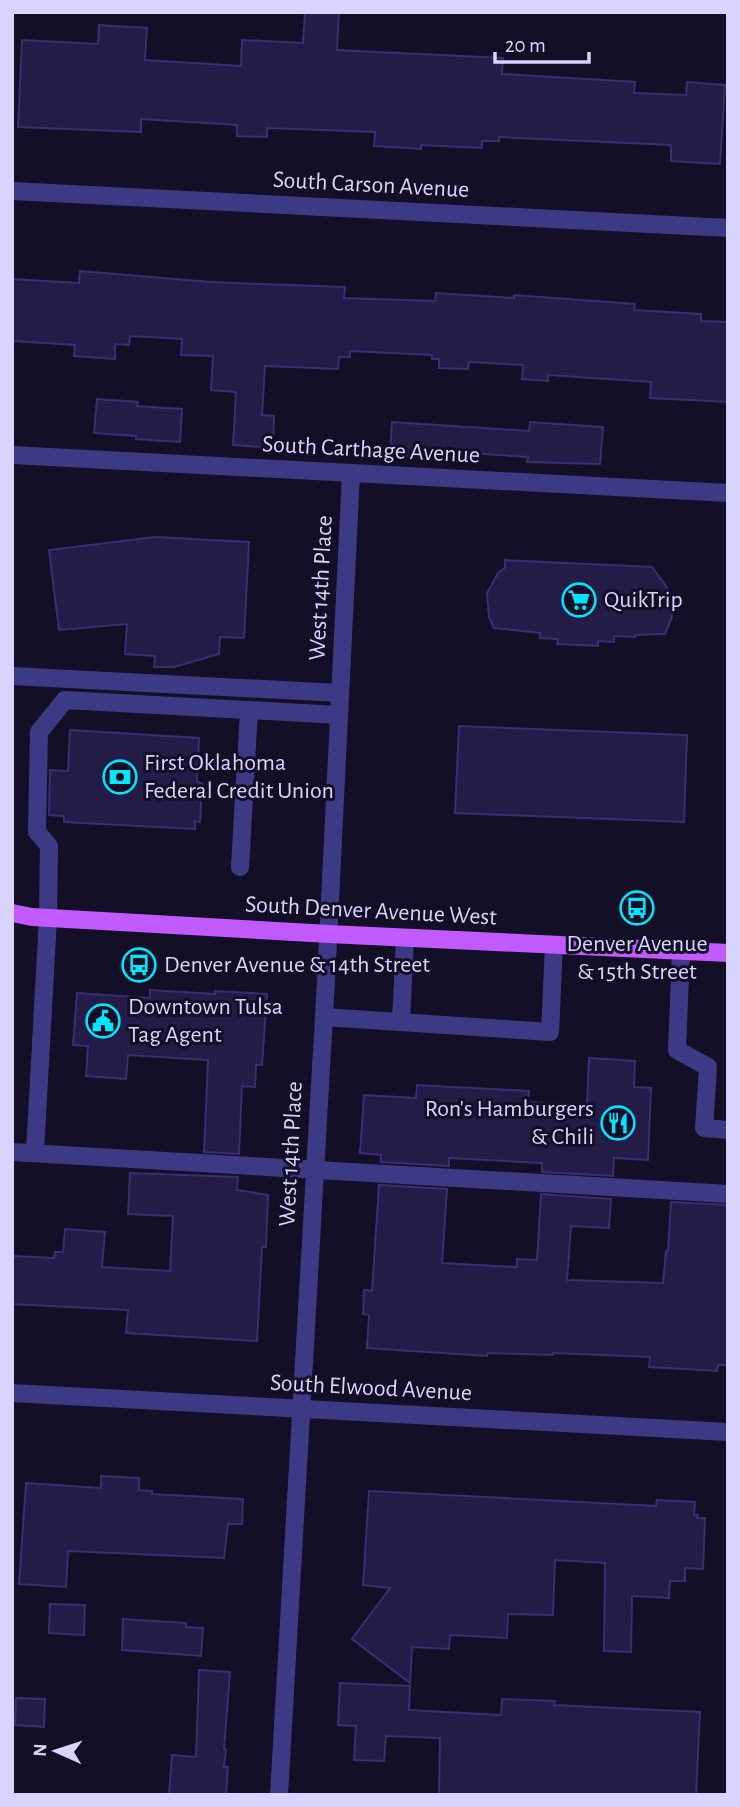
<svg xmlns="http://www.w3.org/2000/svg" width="740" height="1807" font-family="'Alegreya Sans',sans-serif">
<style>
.building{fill:#241b47;stroke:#3b2d73;stroke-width:2}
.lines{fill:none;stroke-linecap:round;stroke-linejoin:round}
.minor{stroke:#3d3a85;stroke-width:18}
.major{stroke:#c25bff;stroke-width:18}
.labels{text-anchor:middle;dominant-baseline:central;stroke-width:6;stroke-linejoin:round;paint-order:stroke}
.street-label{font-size:24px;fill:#d9d4ff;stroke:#130f26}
.poi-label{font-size:24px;fill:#d9d4ff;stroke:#130f26;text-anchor:start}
</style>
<rect width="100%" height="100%" fill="#130f26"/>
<path class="building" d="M305,12H339L337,50L503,58L502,74L635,82L634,93L686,95L687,82L725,85L720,164L671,161V145L499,137V141H482V148L421,145V149L374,146L375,132L267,128V137L237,136V125L141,119V132L18,127L22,40L98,44L99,25L147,28L145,60L241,66L242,40L303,43Z
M80,271L210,282L345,287L344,298L435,301L436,293L514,298V295L635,304L634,310L701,314V321L728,322V402L650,398L651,382L548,375V381L522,379L523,365L469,362L468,369L439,368V359H432V355L350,351V357H339L338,369L265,366L262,415L274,416L273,448L233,445L236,392L211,390L213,356L181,355L182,339L130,336L129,345L115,344V359L74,356L75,345L12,341V279L79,283Z
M97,399L138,402L137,406L182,409L180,442L136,439V436L94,433Z
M392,422L529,431L530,422L603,427L600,464L527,462L528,457L425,450L424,457L390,455Z
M155,537L249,542L244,638L220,637L219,654L174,667H154L155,656L125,654L127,624L59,630L49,550Z
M505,560L652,567L666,586L670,595L672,617L665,634L635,635V637L614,636V642L598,641V646L557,644L558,639L540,638V633L494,628L489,617L487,593L498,573L505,568Z
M459,726L687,735L684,822L455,813Z
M70,730L199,738L197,782L202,783L200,822L195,821V829L64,822V816L49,815L50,770L68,771Z
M150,990L215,994V991L267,994L262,1065H256L255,1087L242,1086L239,1154L204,1152L208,1060L128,1055L126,1079L86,1076L88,1046L73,1045L77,993L150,998Z
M589,1058L635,1061L634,1087L651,1088L648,1160L614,1158L613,1176L542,1172V1163L449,1158V1166L381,1162V1155L360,1153L364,1095L416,1098L417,1085L529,1091L528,1102L587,1105Z
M130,1173L238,1177L237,1190L268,1195L266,1247H262L257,1341L126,1333L128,1310L12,1304V1256L54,1258L55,1252H63L65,1229L105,1232L102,1267L170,1271L173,1216L128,1214Z
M379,1185L447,1189L442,1263L517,1267V1259L537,1260L541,1194L611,1199L609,1228L571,1226L567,1280L663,1283L666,1251H668L671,1202L728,1205V1365H718L717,1371L649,1367L650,1357L553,1353V1355L488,1353L487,1356L367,1348L369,1315L363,1314L364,1290L372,1291Z
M101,1476L139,1478V1490L152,1491V1494L243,1499L242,1524H228L224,1558L68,1551L66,1587L19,1584L26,1483L101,1488Z
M369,1491L656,1506L657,1500L695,1502L694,1515H698L697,1518H705L703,1569L685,1568V1581H670L669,1598L632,1596L631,1652L604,1651L605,1563L555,1560L553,1615L508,1614L507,1638L450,1635L449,1649L412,1647L410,1683L352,1639L390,1588L363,1585Z
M50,1604L85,1605L84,1635L49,1633Z
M123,1619L186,1623V1627L203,1628L201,1656L122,1650Z
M199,1670L230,1672L224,1749L226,1750L224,1767H228L226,1795H169L172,1755L196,1757Z
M340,1683L410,1686L409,1710L501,1715L502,1699L555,1701L554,1705L700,1712L696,1795H439L440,1738L386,1736L384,1761L354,1760L356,1726L338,1725Z
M16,1698L45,1699L44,1727L15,1725Z"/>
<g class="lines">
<path class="minor" d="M12,191L728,228
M12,455L728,493
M12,676L340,693
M240,867L249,710
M681,951L677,1050L708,1067L704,1128L728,1130
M324,1017L550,1032L554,945
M401,1022L405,938
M12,1152L728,1194
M35,1152L48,918L49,846L37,832L39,732L65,700L339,715
M12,1393L728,1432
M279,1795L326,981L351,474"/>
<path class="major" d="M12,913L32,917L329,934L728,953"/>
</g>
<defs>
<symbol id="supermarket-ring" viewBox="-11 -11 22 22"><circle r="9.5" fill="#130f26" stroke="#00e5ff" stroke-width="1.5"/><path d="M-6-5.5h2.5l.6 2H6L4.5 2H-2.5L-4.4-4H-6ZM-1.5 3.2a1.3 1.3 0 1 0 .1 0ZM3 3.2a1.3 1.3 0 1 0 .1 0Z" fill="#00e5ff"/></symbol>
<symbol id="bank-ring" viewBox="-11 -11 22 22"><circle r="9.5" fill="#130f26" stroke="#00e5ff" stroke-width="1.5"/><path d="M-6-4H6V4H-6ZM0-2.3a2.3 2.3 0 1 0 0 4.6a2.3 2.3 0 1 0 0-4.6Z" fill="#00e5ff"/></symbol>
<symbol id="bus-ring" viewBox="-11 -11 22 22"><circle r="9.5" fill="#130f26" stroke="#00e5ff" stroke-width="1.5"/><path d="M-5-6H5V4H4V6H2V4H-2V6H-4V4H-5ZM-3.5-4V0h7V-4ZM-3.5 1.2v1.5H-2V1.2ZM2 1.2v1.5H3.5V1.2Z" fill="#00e5ff"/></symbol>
<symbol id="civic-ring" viewBox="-11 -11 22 22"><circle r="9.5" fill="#130f26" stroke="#00e5ff" stroke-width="1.5"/><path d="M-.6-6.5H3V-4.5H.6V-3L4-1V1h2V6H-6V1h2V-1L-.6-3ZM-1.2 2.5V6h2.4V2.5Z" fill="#00e5ff"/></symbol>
<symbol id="restaurant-ring" viewBox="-11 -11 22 22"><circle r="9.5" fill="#130f26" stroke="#00e5ff" stroke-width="1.5"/><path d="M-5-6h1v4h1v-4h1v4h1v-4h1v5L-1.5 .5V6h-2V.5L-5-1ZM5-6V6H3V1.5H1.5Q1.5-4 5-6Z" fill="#00e5ff"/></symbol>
</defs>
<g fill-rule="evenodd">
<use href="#supermarket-ring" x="560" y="581" width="38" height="38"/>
<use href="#bank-ring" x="101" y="758" width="38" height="38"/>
<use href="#bus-ring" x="618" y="889" width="38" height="38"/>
<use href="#bus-ring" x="120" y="946" width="38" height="38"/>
<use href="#civic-ring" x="84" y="1002" width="38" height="38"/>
<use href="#restaurant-ring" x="599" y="1104" width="38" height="38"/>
</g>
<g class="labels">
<g class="street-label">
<text transform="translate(371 185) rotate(3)">South Carson Avenue</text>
<text transform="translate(371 450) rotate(3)">South Carthage Avenue</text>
<text transform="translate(321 588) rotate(-87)">West 14th Place</text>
<text transform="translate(371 911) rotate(3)">South Denver Avenue West</text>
<text transform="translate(291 1154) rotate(-87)">West 14th Place</text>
<text transform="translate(371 1388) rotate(3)">South Elwood Avenue</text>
</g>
<g class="poi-label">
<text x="604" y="600">QuikTrip</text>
<text x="144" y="763">First Oklahoma<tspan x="144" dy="28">Federal Credit Union</tspan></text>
<text x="637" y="944" text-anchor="middle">Denver Avenue<tspan x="637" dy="28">&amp; 15th Street</tspan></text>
<text x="164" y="965">Denver Avenue &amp; 14th Street</text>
<text x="128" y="1007">Downtown Tulsa<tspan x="128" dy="28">Tag Agent</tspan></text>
<text x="594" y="1109" text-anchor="end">Ron's Hamburgers<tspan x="594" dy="28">&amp; Chili</tspan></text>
</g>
</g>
<rect width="740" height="1807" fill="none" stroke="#d9d4ff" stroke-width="28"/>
<g transform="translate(56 1751) rotate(273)" stroke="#130f26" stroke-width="5" paint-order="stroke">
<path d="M0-5L12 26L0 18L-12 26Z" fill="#d9d4ff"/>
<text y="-10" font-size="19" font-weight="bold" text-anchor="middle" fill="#d9d4ff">N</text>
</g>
<path d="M495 52v10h94v-10" fill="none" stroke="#d9d4ff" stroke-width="3.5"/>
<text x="505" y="52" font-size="21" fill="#d9d4ff" stroke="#130f26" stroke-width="5" paint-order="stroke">20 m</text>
</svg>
